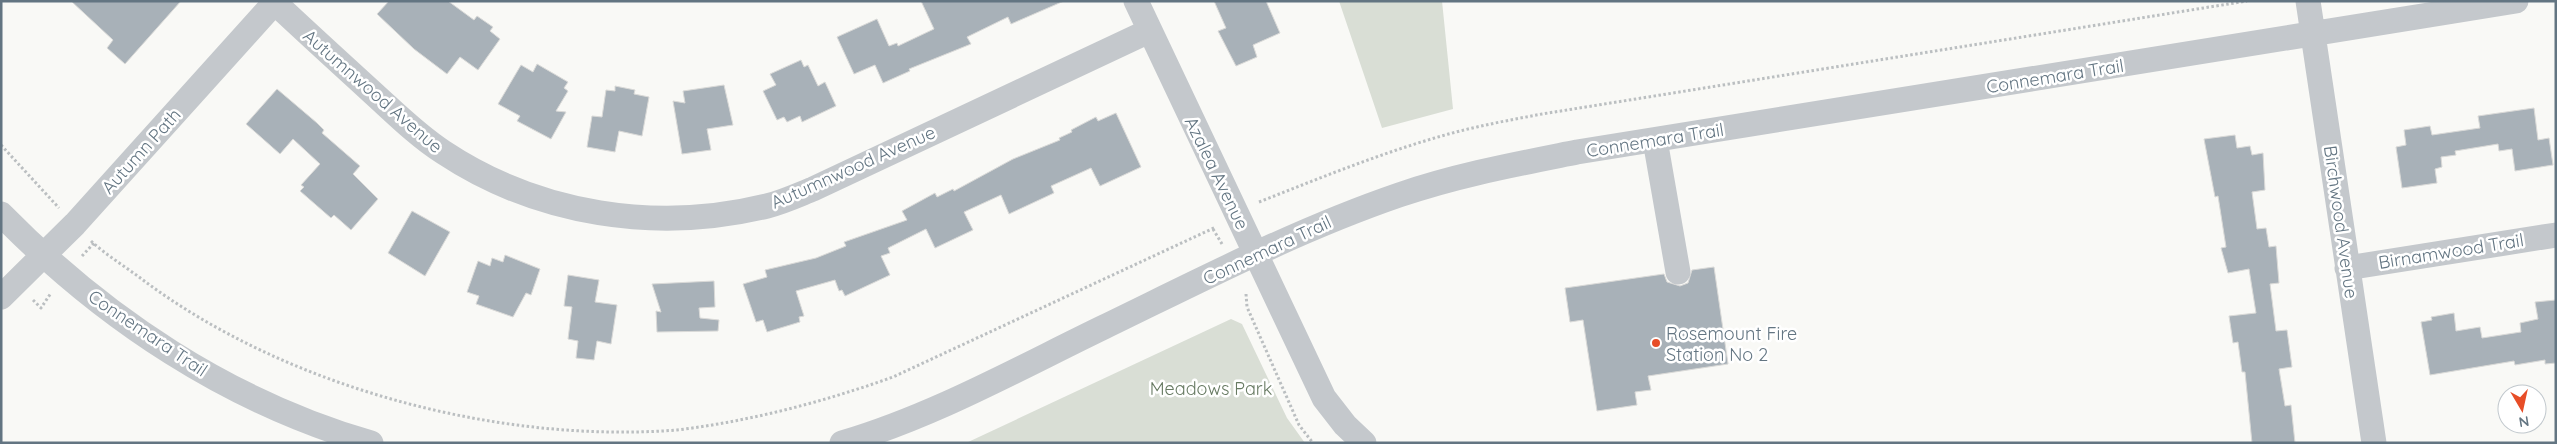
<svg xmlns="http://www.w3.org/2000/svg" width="2557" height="444" font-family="Quicksand,sans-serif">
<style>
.green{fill:#d9ded5}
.building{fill:#a8b1b8;stroke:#dadad8}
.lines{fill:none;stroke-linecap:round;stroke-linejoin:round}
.path{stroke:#bbbfc1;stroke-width:3;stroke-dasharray:2.5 2.5;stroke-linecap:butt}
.minor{stroke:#c4c8cc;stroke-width:25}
.poi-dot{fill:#e74d27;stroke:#fff;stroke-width:2}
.labels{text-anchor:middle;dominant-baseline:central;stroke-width:5;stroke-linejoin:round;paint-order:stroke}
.street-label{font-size:18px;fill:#637582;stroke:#fff}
.poi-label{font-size:18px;fill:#637582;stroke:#fff;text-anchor:start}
.park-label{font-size:18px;fill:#677a62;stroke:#fff}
</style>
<rect width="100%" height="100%" fill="#f9f9f6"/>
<path class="green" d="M1339,1H1442L1453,109L1382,128Z
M1231,319L1242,324L1287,418L1305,443H966Z"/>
<path class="building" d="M71,1H181L125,64L107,48L113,40Z
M389,1H448L474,20L477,16L493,27L490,31L500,39L478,70L460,57L447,74L414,49L377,14Z
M921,1H1064L1011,24L1008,17L967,37L971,44L909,69L910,71L883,83L875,65L854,74L837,37L877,19L889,46L897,43L898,46L934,29Z
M1214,1H1266L1280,33L1253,45L1257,57L1236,66L1218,31L1226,28Z
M801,60L804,67L808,65L818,86L825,82L836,106L802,122L800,116L787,122L784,117L777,120L763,91L776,85L770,74Z
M537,64L568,82L564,88L568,91L556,111L566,112L551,139L517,121L520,116L498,104L521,65L533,72Z
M724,85L733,125L707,129L711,150L682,154L673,101L685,103L683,91Z
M615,86L635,90L634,94L649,97L642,136L619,131L615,152L587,147L592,116L602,117L606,90L615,91Z
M277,89L317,123L324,130L322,133L360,166L353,174L378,199L351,230L334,215L331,218L300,191L304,187L301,185L320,164L293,139L280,154L246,124Z
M2534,108L2538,140L2549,138L2553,165L2515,171L2512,149L2499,151L2498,144L2455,151L2456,155L2441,157L2442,167L2435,169L2437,183L2402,188L2396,147L2406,145L2404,130L2430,126L2432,135L2480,128L2478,116Z
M1116,113L1141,167L1100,186L1091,168L1051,186L1054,193L1009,214L1001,195L964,212L973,230L935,248L926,229L888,248L890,253L881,256L890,275L845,296L842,290L839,291L835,280L796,291L804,316L799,317L800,322L767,332L763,320L756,322L743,284L767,277L765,270L816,258L846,246L844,242L907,220L902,211L935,193L937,197L953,189L954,191L1013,159L1060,140L1059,138L1072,132L1071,130L1096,117L1098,121Z
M2235,135L2237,148L2250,146L2252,155L2263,153L2265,190L2252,192L2257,229L2266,228L2269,247L2276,246L2279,283L2270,284L2276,331L2287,330L2292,367L2279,369L2285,406L2291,405L2295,443H2252L2245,372H2242L2238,342L2233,343L2229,316L2256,313L2249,269L2228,273L2221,248L2226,247L2218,196L2215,197L2204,139Z
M412,211L450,232L425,276L388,253Z
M505,255L540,269L531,295L526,293L513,317L476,304L479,296L467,292L478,261L490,266L492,258L503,262Z
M1714,267L1728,364L1648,376L1651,390L1635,392L1637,405L1597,411L1583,320L1570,322L1565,288L1664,274L1667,282L1680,286L1688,283L1692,270Z
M568,275L599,280L595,302L617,305L611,344L597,341L594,360L576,358L578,341L568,339L572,307L564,306Z
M714,281L715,307L699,308L700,318L719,320L718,331L657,332L656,311L661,312L652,284Z
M2556,300V363L2545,364V360L2515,365L2514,361L2430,375L2421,322L2432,320L2431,317L2454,313L2456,331L2480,327L2482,338L2521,332L2520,323L2538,319L2535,302Z"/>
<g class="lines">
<path class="path" d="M1,145L59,208
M1259,202C1320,178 1381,153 1445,135C1477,126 1510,120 1542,114L2247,1
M1213,229L1222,244
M91,241C106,255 126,267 143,280C286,387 497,444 677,430C751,421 823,402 893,377L1216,227
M82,256L94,243
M1246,294L1247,307L1299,425L1313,443
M33,300L41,308L51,293"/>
<path class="minor" d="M273,1C306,32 340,63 374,94C396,114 418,136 443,152C538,215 657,233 767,206C783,202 798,195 813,189L1149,31
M1136,1L1324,398L1345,425L1364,443
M2308,1L2374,443
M1655,140L1678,272
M1,214C104,319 229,402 371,443
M2347,268L2556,235
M1,297L75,224L276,1
M842,443C934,416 1019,368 1104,327C1201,280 1297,230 1399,195C1457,175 1517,164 1577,152L2516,1"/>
</g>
<circle class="poi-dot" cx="1656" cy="343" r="5"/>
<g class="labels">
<g class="street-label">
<text transform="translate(2055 76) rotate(-9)">Connemara Trail</text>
<text transform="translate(373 91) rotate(41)">Autumnwood Avenue</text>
<text transform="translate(1655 140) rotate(-9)">Connemara Trail</text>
<text transform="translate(141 151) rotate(-48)">Autumn Path</text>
<text transform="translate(853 167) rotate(-24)">Autumnwood Avenue</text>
<text transform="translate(1217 173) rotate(64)">Azalea Avenue</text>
<text transform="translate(2341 222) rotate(82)">Birchwood Avenue</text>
<text transform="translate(1267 250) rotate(-25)">Connemara Trail</text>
<text transform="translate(2451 251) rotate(-9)">Birnamwood Trail</text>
<text transform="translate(148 333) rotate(34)">Connemara Trail</text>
</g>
<g class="poi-label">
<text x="1666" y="333">Rosemount Fire<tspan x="1666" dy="21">Station No 2</tspan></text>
</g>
<g class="park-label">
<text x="1211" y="388">Meadows Park</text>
</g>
</g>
<rect width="2557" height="444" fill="none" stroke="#637582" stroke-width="5"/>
<g transform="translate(2522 409) rotate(171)"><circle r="24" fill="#ffffff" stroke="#c1c8cd"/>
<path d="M0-4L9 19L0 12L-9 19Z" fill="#e74d27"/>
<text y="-8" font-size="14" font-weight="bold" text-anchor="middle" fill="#637582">N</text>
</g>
</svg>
